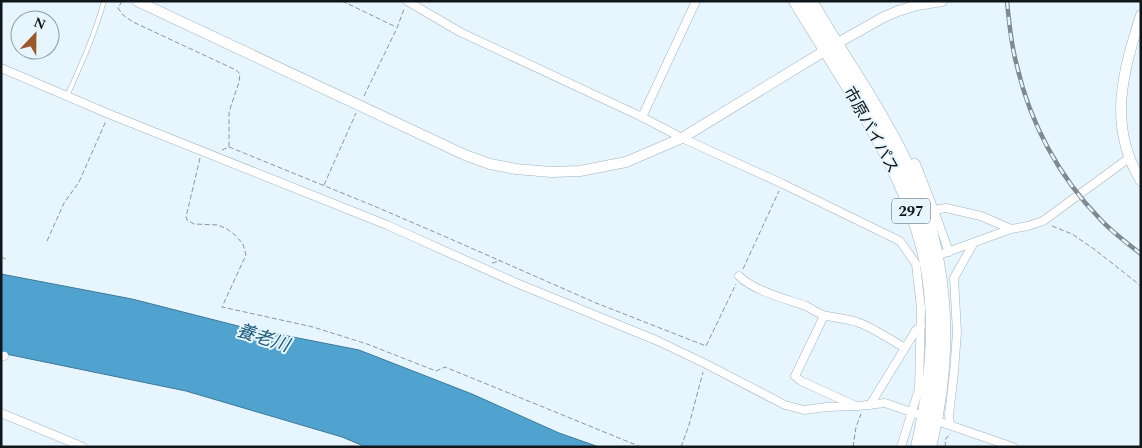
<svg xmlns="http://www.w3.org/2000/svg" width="1142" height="448" font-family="Spectral,'Noto Sans JP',serif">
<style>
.water{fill:#50a3ce;stroke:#3d7998}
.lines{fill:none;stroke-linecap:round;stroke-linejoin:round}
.lane-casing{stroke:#a2b4bf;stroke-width:5}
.street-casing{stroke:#a2b4bf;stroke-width:9}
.secondary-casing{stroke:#a2b4bf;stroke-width:11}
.highway-casing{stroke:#a2b4bf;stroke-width:15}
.path{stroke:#8b969d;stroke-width:1;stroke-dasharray:5 2.5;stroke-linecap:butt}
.lane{stroke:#fff;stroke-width:4}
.street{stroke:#fff;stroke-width:8}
.secondary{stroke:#fff;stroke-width:10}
.highway{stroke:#fff;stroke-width:14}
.rail-casing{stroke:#7e8990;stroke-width:4.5}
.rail{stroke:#e6f5fe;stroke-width:2.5;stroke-dasharray:8;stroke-linecap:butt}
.labels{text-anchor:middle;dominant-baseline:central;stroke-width:4;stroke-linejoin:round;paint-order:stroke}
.shield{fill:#e6f5fe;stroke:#50595e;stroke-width:1}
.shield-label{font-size:15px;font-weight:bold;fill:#10161a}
.street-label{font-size:16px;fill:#10161a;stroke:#e6f5fe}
.water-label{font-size:18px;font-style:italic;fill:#1a5a78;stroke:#e6f5fe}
</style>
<rect width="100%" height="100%" fill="#e6f5fe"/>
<path class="water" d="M1,274L132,299L242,327L359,350L472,394L559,433L599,447H366L342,437L186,391L1,353Z"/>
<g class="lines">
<defs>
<path id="lane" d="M67,96C81,65 95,34 104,1"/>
<path id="street" d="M407,1L460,32L642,117L682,138L783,184L900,241L916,264L921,308L919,389L901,447
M1,68L109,114L387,225L514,282L658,341L706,364L785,405L804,410L827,407L858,406L885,403L1013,447
M642,117L696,1
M906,165L915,163L916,164L934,210L949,252
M934,210L946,208L981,216L1011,229
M936,256L1011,229L1028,226L1043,221L1129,158
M739,276C754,291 786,299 806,306C813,309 819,315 827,316C837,318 847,319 857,322C874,328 889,339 905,348
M824,316L795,376L801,381L856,406
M1,356H4
M870,405L916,330L921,326
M1,413L83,447
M950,425L949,415L954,372L957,332L954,278L973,244"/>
<path id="secondary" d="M137,1L465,155L490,164L516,169L551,172L580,171L626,162L682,138L836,44L882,18L898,11L917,5L942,1
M1141,15C1123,71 1107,126 1141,181"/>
<path id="highway" d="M796,1C846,85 910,171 928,269C938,326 931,391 918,447
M810,1C828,32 847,62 866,92C880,116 895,140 906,165C948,254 953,353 929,447"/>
</defs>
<use href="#lane" class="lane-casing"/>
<use href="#street" class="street-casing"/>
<use href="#secondary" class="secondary-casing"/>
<use href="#highway" class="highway-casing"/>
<path class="path" d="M122,1L118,8L123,15L133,22L236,70L240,74L239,82L229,112V147
M342,1L396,27
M364,96L397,28L404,9
M222,150L229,147L374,206L446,237L596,303L706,346L736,284
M200,158L186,217L187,220L194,224L218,225L227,229L235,235L243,244L246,255L222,307L313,327L367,344L436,371L445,367L641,447
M324,185L356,113
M1052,226L1072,234L1094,249L1141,286
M47,241L64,203L79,182L106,121
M1,257L6,259
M492,263L500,261
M743,269L779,191
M681,447L689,425L703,372
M853,447L856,427L861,414
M945,447L946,438L951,434"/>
<use href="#lane" class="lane"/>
<use href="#street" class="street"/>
<use href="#secondary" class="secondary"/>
<use href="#highway" class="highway"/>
<defs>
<path id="rail" d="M1007,1C1009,23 1011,45 1017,66C1030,123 1059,177 1100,219C1112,232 1127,243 1141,254"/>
</defs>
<use href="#rail" class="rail-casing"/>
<use href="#rail" class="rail"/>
</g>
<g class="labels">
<rect class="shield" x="892" y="198.5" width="38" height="25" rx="4"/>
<g class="shield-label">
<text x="911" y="211">297</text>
</g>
<g class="street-label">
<text transform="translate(871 130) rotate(61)">市原バイパス</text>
</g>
<g class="water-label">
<text transform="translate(263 338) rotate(18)">養老川</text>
</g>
</g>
<rect width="1142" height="448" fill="none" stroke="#10161a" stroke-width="5"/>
<g transform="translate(35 35) rotate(22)"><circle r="24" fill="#e6f5fe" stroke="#909ca3"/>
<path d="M0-4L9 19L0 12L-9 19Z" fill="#9b5828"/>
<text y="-8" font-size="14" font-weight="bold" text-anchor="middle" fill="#10161a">N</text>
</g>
</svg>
